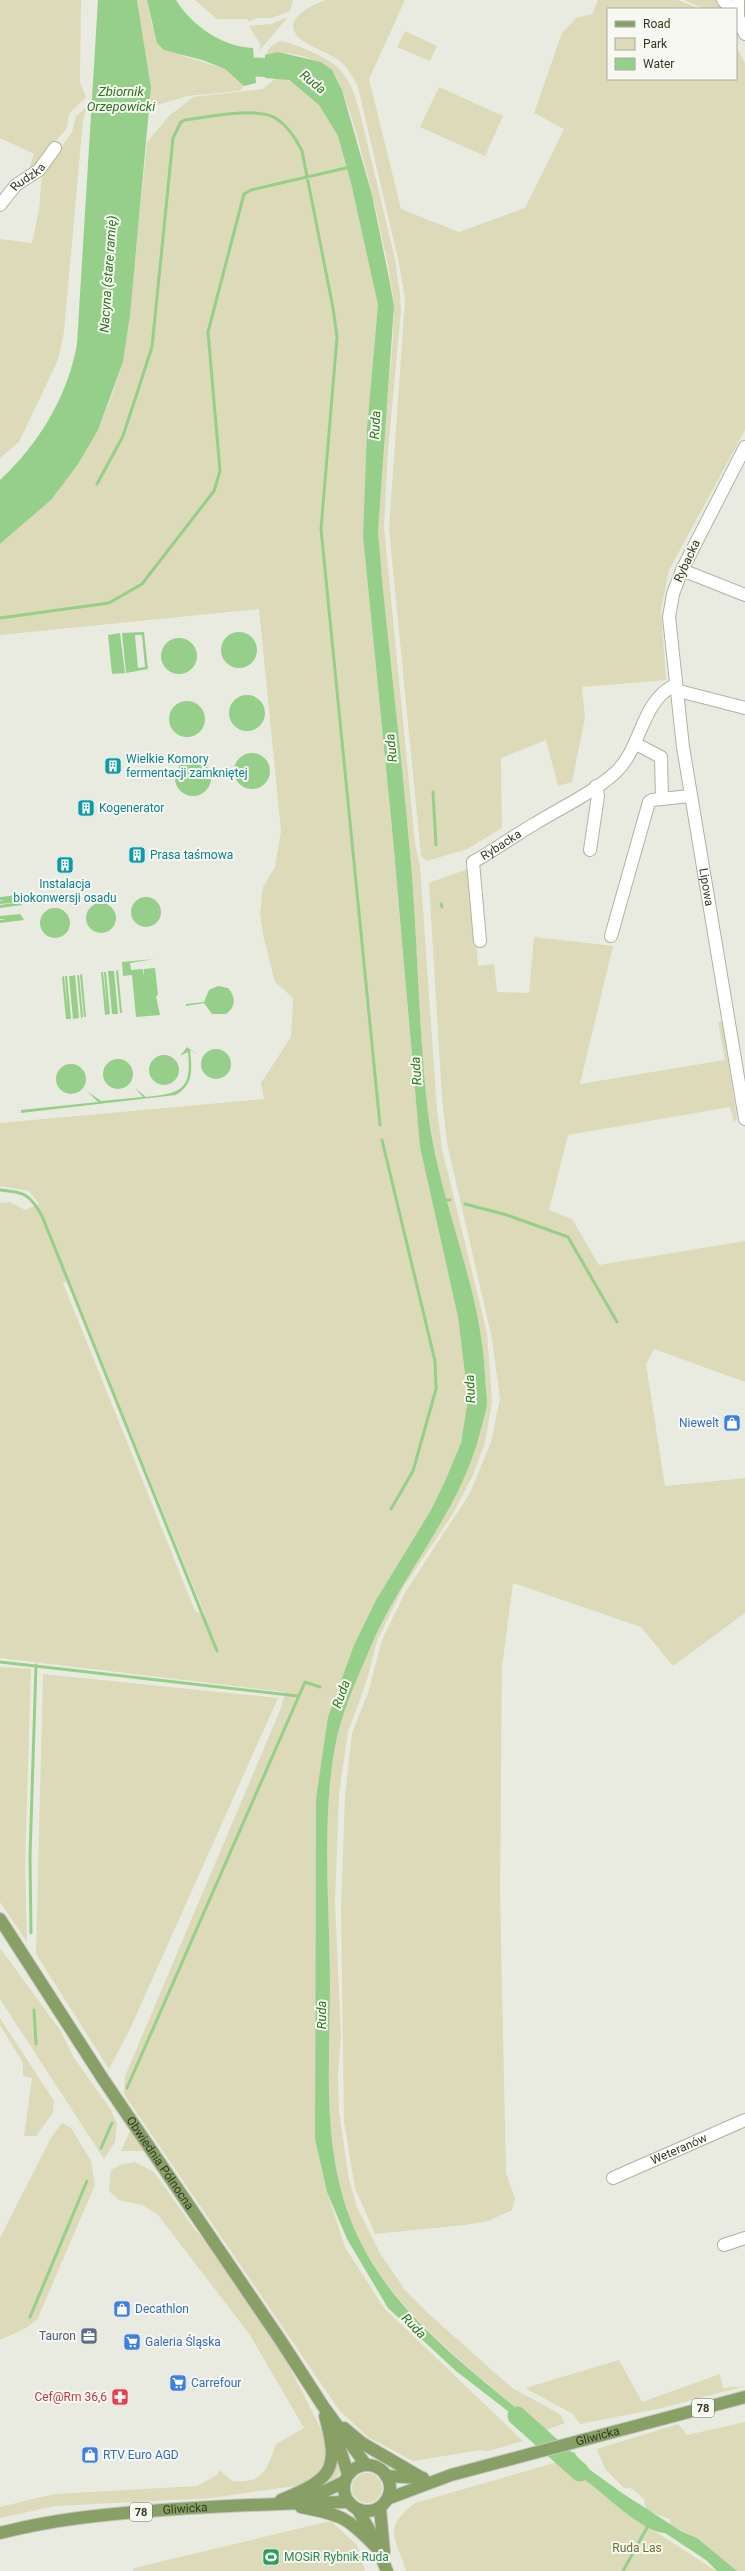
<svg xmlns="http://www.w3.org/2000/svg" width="745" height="2571" font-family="Roboto,sans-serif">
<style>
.green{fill:#dcdab9;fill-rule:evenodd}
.water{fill:#95cf89;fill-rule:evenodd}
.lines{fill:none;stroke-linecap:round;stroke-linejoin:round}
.stream{stroke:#95cf89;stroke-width:3}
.river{stroke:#95cf89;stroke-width:19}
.minor-casing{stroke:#aeb3a3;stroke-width:14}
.major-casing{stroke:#c5c8c1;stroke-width:14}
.minor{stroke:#fff;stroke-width:12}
.major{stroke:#889f66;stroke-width:12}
.labels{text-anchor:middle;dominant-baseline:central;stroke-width:4;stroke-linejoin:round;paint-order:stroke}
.shield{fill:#f6f8f1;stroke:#6c745f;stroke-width:1}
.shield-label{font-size:11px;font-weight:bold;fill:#313b21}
.street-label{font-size:12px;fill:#313b21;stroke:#f6f8f1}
.culture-label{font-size:12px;fill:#0d838f;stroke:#f6f8f1;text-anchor:start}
.shop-label{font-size:12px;fill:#366cbe;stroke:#f6f8f1;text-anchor:start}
.service-label{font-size:12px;fill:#4e5e75;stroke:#f6f8f1;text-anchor:end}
.health-label{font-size:12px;fill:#be3a42;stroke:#f6f8f1;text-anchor:end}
.park-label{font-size:12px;fill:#6d712d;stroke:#f6f8f1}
.leisure-label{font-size:12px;fill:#27864d;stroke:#f6f8f1;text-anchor:start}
.water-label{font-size:13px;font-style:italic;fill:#2b751d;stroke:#f6f8f1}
</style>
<rect width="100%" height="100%" fill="#e9ebe0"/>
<path class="green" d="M0,0H81L80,82L86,97L69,114L67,128L28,173L34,154L0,138Z
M137,0H147L152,25L183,56L225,69L244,86L239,91L188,96L157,105L150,103L151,88Z
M195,0H293L290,11L272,18H258L248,22V19H217Z
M326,0H405L369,79L401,209L459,232L525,208L564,129L534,113L562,33L576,18L592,14L598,0H678L700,9H608V79H736V46L745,63V430L669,570L661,609L666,680L582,687L585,718L572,782L558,786L546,740L501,758L502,828L467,849L427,861L421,856L389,529L405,300L400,268L358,87C354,79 349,70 343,64C332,53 315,50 303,41C277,22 310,5 326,0Z
M684,0H718L726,9H705Z
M288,17L260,50V44L249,26L271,24Z
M405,31L437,46L430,61L397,47Z
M280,41C292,43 301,47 312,52C344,66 351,80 360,113L395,259L400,295L401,311L388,450L384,527L415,843L420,866L437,1110L442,1149L487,1333L492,1402L485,1443L473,1475L454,1512L403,1588L377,1641L367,1680L348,1732L339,1794L335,1902L341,2038L338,2072L339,2111L349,2180L357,2207L381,2255L405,2290L429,2314L512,2388L560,2414L565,2423L543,2431C480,2375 396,2316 359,2239C320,2158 330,2072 330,1985C330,1908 321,1823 335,1747C341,1714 355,1684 368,1653C399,1576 459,1515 480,1433C482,1424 486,1414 487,1404C487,1395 485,1384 485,1375C481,1286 439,1202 428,1113C419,1035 418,955 412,876C404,777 392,678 382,579C380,563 378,547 378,531C376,457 393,383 394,308C394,278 350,85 331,70C313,56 287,50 265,55L271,46Z
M276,78L288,80L319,105L338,136L351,183L378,305L367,428L363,536L393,840L420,1147L458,1317L468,1399L461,1443L445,1481L431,1510L376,1600L354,1645L316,1799L315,2139L327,2192L345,2247L384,2308L523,2441L488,2451L481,2450L413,2461L368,2437L339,2410L124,2094L125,2076L281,1708L285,1692L0,1658V1203L10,1202L25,1210L39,1204L29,1191L0,1186V1123L264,1099L261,1083L291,1037L293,998L275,982L263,935L260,913L263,887L275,867L281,831L259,609L0,635V544L55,496L98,430L112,395L123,362L128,328L147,142L169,116L193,97L263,89ZM69,1280L205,1615L195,1611L63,1283Z
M439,87L503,116L485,156L420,127Z
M87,107L83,120L64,332L58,360L19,442L0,458V239L32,243L39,210L42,173L72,132L76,116Z
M470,868L478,966L494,964L497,992L529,993L534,937L613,946L580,1084L725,1060L718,1022L722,1021L737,1119L734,1122L730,1107L568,1135L549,1210L572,1219L599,1265L745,1241V1382L654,1349L646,1364L665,1486L745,1478V1613L673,1666L641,1627L513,1583L502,1667L500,1892L506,2173L515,2198L512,2210L488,2221L465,2225L375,2234L355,2188L344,2122L341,1908L345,1795L352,1733L368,1693L382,1640L406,1591L470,1493L491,1442L500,1399L492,1339L447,1143L442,1098L429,883Z
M0,1667L31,1669L25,1863L27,1942L0,1902Z
M43,1674L278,1698L130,2029L109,2069L36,1954Z
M0,1948L60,2030L74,2058L111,2110L117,2124L115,2142L104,2159L0,1999Z
M0,2018L54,2101L53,2113L36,2136H24L32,2078L23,2076V2063L0,2025Z
M62,2123L71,2128L91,2161L95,2185L37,2320L26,2328L0,2340V2238L52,2136Z
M130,2131L131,2132L143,2151H121Z
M135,2162L154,2172L195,2230L218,2256L253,2308L284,2356L327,2441V2457L316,2477L302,2485L211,2498L55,2506L0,2518V2507L54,2494L197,2486L217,2475L219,2470L232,2481C263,2484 267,2470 276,2444L304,2428L250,2335L158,2215L142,2205L119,2200L109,2191L111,2170L120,2165Z
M619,2360L642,2402L720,2374L723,2388L745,2386L662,2408L580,2424L573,2414L525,2388Z
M745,2422V2571H737L697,2538L671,2525L670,2519L646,2510L644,2499L631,2488H624L605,2469L597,2449L678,2424L687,2435Z
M337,2455L341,2470L337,2478L329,2485L326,2480Z
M561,2461L636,2519L716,2571H406C395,2536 382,2529 415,2503Z
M352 2488a15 15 0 1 1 30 0a15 15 0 1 1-30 0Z
M331,2521L357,2545L365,2571H133L134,2568Z"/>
<path class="water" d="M98,0H137L151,88L130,315L123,362L98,430L78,464L52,499L0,544V480C38,445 68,396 77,344Z
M147,0H176C192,26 223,47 253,48L256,83L244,86L225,69L202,60L164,50L157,43Z
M278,52L321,62L332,70L342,90L372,195L390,283L394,306L378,531L382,579C392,678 404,777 412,876C418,955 419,1035 428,1113C439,1202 481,1286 485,1375C485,1384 487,1395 487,1404C486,1414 482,1424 480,1433C459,1515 399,1576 368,1653C355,1684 341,1714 335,1747C321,1823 330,1908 330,1985C330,2072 320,2158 359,2239C397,2319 478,2374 543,2431L527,2436L523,2426L513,2415L456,2371L388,2308L347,2239L327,2192L315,2139L316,1799L328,1717L354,1645L376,1600L431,1510L445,1481L461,1443L468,1399L458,1317L420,1147L393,839L363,536L367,428L378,305L351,183L338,136L319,105L289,80L265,78V55Z
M221 650a18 18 0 1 1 36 0a18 18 0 1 1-36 0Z
M144,632L148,669L126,673L122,633ZM135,635H142L145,667L138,668Z
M120,633L125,673L112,674L108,635Z
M161 656a18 18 0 1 1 36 0a18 18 0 1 1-36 0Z
M229 713a18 18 0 1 1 36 0a18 18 0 1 1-36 0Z
M169 719a18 18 0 1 1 36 0a18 18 0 1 1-36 0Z
M234 771a18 18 0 1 1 36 0a18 18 0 1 1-36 0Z
M175 778a18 18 0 1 1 36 0a18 18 0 1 1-36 0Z
M18,895V899L22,898V905L0,908V905L21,902L0,904V901L4,900H0V897Z
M131 912a15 15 0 1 1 30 0a15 15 0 1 1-30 0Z
M86 918a15 15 0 1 1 30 0a15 15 0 1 1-30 0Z
M40 923a15 15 0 1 1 30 0a15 15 0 1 1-30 0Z
M20,914L24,920L0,923V920L6,919H0V916Z
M155,959L130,963L131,970L143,969L144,977V969L155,968L158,995L156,996L160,1015L136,1017L132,975L123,976L122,962Z
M118,970L122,1013H120L116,971Z
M108,971H111L115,1014H112Z
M111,971H114L118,1014H115Z
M101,972H103L107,1010L104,972H106L110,1014L105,1015Z
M82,974L86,1017H84L80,975Z
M75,975L79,1018L73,1019L69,976H72L76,1014L72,976Z
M77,975H79L83,1017L81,1018Z
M64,976L68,1014L65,976H67L71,1019H66L62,977Z
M218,986L228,988C236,997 236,1007 226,1014H212L204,1003L186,1006V1004L204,1002L209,990Z
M187,1047L197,1054L190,1050C192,1069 194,1084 176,1095L21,1113V1110L98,1102L87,1091L101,1101L143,1097L134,1087L146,1097C181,1093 192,1090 188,1052L180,1056Z
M201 1064a15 15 0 1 1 30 0a15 15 0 1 1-30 0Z
M149 1070a15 15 0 1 1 30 0a15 15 0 1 1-30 0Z
M103 1074a15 15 0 1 1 30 0a15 15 0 1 1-30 0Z
M56 1079a15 15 0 1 1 30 0a15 15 0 1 1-30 0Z
M574,2452L582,2464L622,2493L681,2531L697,2538L737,2571H717L706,2560L665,2533C642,2532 605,2494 585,2480C574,2472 563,2465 552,2457Z"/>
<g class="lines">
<path class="stream" d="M97,484L123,436L152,347L173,138L181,122L185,120C208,117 258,106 277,119C289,127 296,139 302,151L333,308L337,337L321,529L380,1125
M0,618L109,603L142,584L214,491L220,471L208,332L244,194L251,190L350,167
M433,792L436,845
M441,904L442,907
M382,1140L435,1361L436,1389L413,1471L391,1509
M0,1190C24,1192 30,1194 42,1216L217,1651
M447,1200H450
M465,1204L507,1215L568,1237L617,1322
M0,1662L298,1696
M31,1933L30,1857L36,1665
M34,2010L36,2044
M127,2088L305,1682L320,1687
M101,2148L112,2123
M30,2317L87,2181
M623,2571L649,2524"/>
<path class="river" d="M256,67L290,69
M517,2416L580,2472"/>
<defs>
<g id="minor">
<path d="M723,0L731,9"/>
<path d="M738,0V17L745,34"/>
<path id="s1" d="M0,205L16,185L39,170L55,148"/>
<path id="s2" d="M745,447L682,570L673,594L669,617L683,747L745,1119"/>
<path d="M682,570L745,595"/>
<path d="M675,690L745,708"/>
<path d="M636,744L661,757L662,799"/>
<path d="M590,850L598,796L596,786"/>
<path d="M611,936L649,802L652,800L690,796"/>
<path id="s3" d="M480,941L473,862C495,850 515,835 536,823C562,807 593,793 616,772C642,747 641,701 675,685"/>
<path id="s4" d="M613,2178L745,2120"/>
<path d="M724,2245L745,2238"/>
</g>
<g id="major">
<path id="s5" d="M0,1919L103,2079L281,2341L323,2406L366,2465"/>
<path d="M344,2428L362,2443L422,2478"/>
<path d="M336,2437L348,2474"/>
<circle cx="367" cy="2488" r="23"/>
<path d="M386,2476L423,2478"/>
<path d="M302,2496L323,2492L344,2482"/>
<path id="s6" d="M387,2499L451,2475L745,2397"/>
<path d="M281,2500C332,2479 340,2470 325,2416"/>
<path d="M301,2507C342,2515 347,2517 376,2547"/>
<path d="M380,2508L384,2552"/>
<path d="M358,2510L371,2533L387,2571"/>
<path id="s7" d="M0,2533C54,2519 107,2514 162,2510C224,2506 286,2503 348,2502"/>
</g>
</defs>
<use href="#minor" class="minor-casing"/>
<use href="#major" class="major-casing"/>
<use href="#minor" class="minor"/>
<use href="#major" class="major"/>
</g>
<defs>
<symbol id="building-square" viewBox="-11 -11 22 22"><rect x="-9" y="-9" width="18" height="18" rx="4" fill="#0f9aa8" stroke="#f6f8f1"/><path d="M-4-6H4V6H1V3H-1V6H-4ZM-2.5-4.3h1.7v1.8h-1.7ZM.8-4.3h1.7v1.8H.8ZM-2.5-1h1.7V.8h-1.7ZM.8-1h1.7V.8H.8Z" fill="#fff"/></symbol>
<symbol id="shop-square" viewBox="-11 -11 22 22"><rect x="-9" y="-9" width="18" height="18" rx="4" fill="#3f7fe0" stroke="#f6f8f1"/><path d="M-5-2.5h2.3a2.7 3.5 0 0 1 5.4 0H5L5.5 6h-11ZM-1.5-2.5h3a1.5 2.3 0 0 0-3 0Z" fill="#fff"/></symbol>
<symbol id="office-square" viewBox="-11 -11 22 22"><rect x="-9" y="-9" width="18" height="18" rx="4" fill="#5c6f8a" stroke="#f6f8f1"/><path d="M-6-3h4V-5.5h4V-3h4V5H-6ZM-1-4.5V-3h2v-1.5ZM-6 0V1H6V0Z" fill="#fff"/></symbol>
<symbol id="supermarket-square" viewBox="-11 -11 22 22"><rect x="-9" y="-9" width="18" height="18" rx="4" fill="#3f7fe0" stroke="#f6f8f1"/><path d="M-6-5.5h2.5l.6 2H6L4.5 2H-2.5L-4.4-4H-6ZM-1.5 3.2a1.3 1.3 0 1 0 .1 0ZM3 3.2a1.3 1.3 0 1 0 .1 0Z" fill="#fff"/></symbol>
<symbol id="pharmacy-square" viewBox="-11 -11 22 22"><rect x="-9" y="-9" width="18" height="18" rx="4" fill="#e0444e" stroke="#f6f8f1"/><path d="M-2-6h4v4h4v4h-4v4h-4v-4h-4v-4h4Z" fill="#fff"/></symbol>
<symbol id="stadium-square" viewBox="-11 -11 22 22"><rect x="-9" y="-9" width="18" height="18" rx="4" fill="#2e9e5b" stroke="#f6f8f1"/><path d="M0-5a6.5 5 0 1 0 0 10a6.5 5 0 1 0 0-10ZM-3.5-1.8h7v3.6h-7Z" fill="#fff"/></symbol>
</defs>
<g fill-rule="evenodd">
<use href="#building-square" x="103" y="756" width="20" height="20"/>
<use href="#building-square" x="76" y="798" width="20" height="20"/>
<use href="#building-square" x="127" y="845" width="20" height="20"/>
<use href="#building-square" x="55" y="855" width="20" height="20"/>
<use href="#shop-square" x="722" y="1413" width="20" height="20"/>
<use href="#shop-square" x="112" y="2299" width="20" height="20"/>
<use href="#office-square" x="79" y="2326" width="20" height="20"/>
<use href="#supermarket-square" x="122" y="2332" width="20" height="20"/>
<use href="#supermarket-square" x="168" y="2373" width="20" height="20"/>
<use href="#pharmacy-square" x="110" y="2387" width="20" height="20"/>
<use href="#shop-square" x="80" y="2445" width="20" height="20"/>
<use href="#stadium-square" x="261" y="2547" width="20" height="20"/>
</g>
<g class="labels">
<g class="shield">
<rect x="692" y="2399" width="22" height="18" rx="3"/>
<rect x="130" y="2503" width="22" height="18" rx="3"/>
</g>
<g class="shield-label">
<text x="703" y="2408">78</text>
<text x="141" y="2512">78</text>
</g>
<g class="street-label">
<text stroke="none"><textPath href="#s1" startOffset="40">Rudzka</textPath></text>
<text transform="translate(687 561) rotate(-65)">Rybacka</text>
<text stroke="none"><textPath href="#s3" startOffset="112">Rybacka</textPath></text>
<text stroke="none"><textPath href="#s2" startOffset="460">Lipowa</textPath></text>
<text stroke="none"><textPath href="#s4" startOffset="72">Weteranów</textPath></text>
<text stroke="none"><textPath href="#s5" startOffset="292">Obwiednia Północna</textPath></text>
<text stroke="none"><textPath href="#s6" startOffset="220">Gliwicka</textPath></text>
<text stroke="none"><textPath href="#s7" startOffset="187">Gliwicka</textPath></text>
</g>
<g class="culture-label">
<text x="126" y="759">Wielkie Komory<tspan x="126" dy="14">fermentacji zamkniętej</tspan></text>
<text x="99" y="808">Kogenerator</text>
<text x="150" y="855">Prasa taśmowa</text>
<text x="65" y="884" text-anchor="middle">Instalacja<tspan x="65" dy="14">biokonwersji osadu</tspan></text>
</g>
<g class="shop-label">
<text x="719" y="1423" text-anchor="end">Niewelt</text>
<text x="135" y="2309">Decathlon</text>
<text x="145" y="2342">Galeria Śląska</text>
<text x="191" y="2383">Carrefour</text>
<text x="103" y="2455">RTV Euro AGD</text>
</g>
<g class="service-label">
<text x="76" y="2336">Tauron</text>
</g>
<g class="health-label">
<text x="107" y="2397">Cef@Rm 36,6</text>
</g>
<g class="park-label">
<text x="637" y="2548">Ruda Las</text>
</g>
<g class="leisure-label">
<text x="284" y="2557">MOSiR Rybnik Ruda</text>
</g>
<g class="water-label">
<text transform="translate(313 82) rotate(39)">Ruda</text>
<text x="121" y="91">Zbiornik<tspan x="121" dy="15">Orzepowicki</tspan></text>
<text transform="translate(108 274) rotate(-86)">Nacyna (stare ramię)</text>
<text transform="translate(375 425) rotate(-87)">Ruda</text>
<text transform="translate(391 748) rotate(-96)">Ruda</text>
<text transform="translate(416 1071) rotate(-94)">Ruda</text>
<text transform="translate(470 1389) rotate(-93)">Ruda</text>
<text transform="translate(341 1694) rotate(-70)">Ruda</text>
<text transform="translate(321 2015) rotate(-90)">Ruda</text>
<text transform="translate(414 2326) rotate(46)">Ruda</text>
</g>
</g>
<rect x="607" y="8" width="130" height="72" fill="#f6f8f1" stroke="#a7ac9e"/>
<rect x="615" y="21" width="20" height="6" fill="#889f66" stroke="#a7ac9e"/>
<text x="643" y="28" font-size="12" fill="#313b21">Road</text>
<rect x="615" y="38" width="20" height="12" fill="#dcdab9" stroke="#a7ac9e"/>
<text x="643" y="48" font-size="12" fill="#313b21">Park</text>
<rect x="615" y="58" width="20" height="12" fill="#95cf89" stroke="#a7ac9e"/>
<text x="643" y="68" font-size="12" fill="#313b21">Water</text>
</svg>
